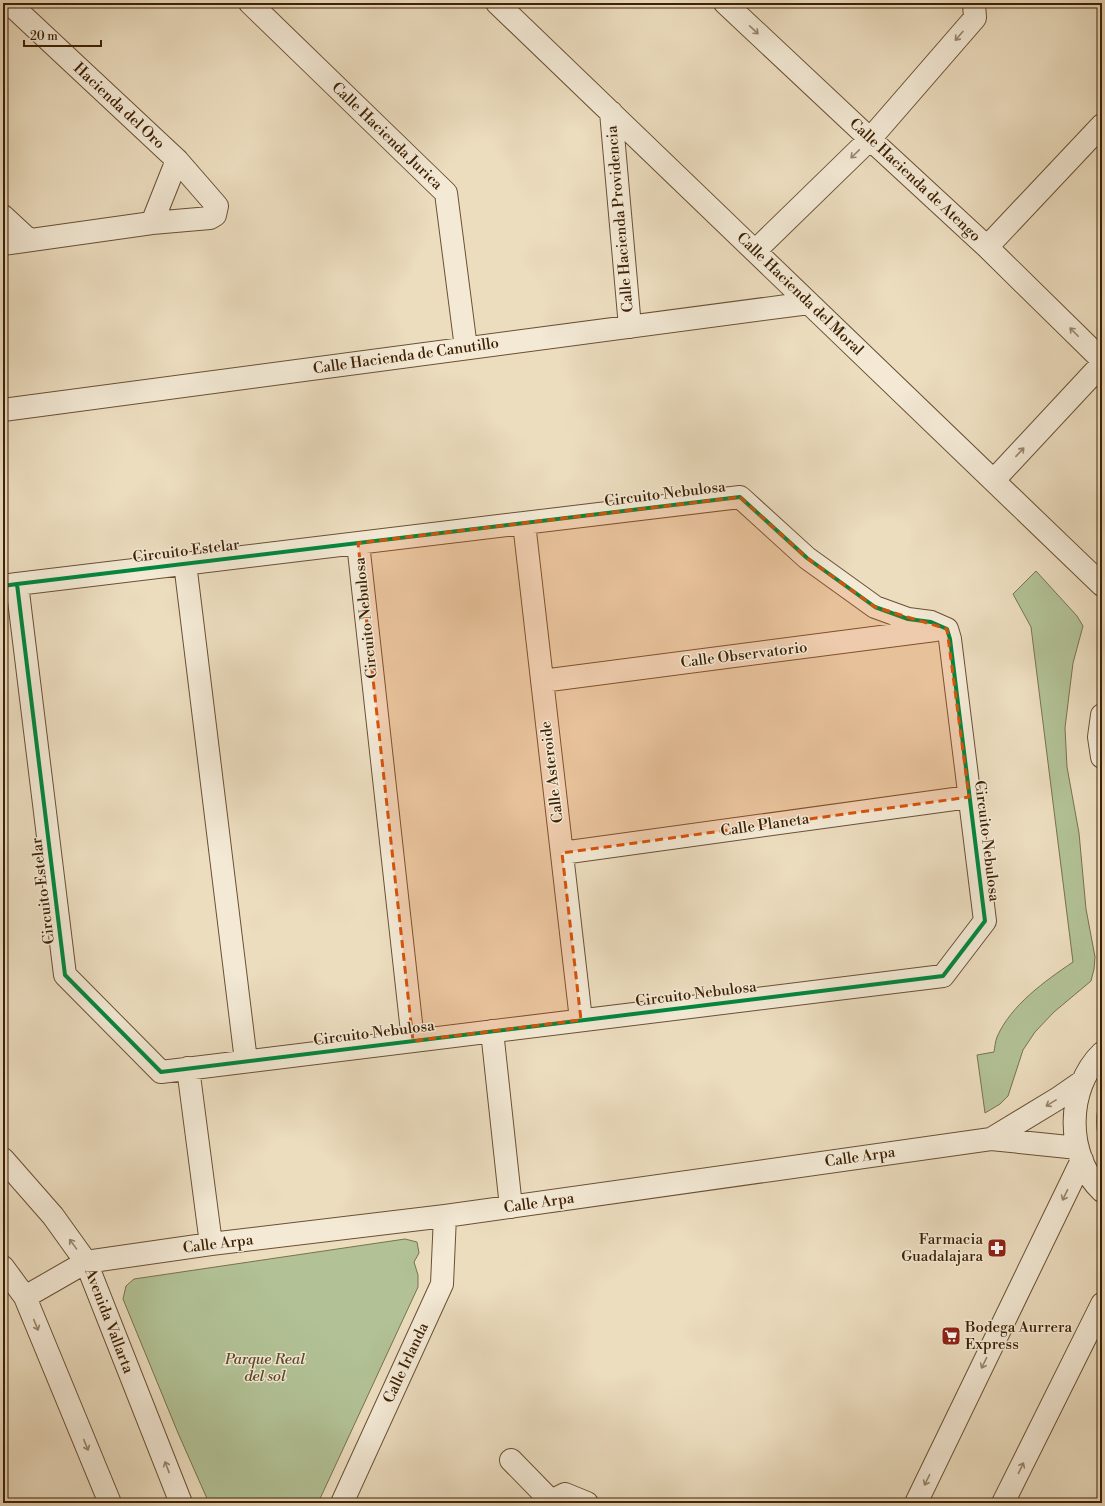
<svg xmlns="http://www.w3.org/2000/svg" width="1105" height="1506" font-family="'Libre Bodoni',serif">
<style>
.green{fill:#b2c296;stroke:#78724d}
.lines{fill:none;stroke-linecap:round;stroke-linejoin:round}
.minor-casing{stroke:#6a5033;stroke-width:24}
.minor{stroke:#f3e9d5;stroke-width:22}
.cycleway-casing{stroke:#f3e9d5;stroke-width:6}
.cycleway{stroke:#00873e;stroke-width:4}
.oneway{stroke:#98856c}
.marked{fill:#d7530b;fill-opacity:0.2;stroke:#d7530b;stroke-width:3;stroke-dasharray:8 5;stroke-linejoin:round}
.labels{text-anchor:middle;dominant-baseline:central;stroke-width:3;stroke-linejoin:round;paint-order:stroke}
.street-label{font-size:15px;fill:#3e2104;stroke:#f3e9d5}
.poi-label{font-size:15px;fill:#3e2104;stroke:#f3e9d5;text-anchor:end}
.park-label{font-size:15px;font-style:italic;fill:#5b4928;stroke:#f3e9d5}
</style>
<rect width="100%" height="100%" fill="#ecddbf"/>
<filter id="stains"><feTurbulence type="fractalNoise" baseFrequency=".005" numOctaves="4"/><feColorMatrix values="0 0 0 0 .2 0 0 0 0 .09 0 0 0 0 .02 0 0 0 .5 -.17"/></filter>
<radialGradient id="worn" r=".72"><stop offset=".6" stop-color="#630" stop-opacity="0"/><stop offset="1" stop-color="#630" stop-opacity=".3"/></radialGradient>
<path class="green" d="M1036,571L1077,616L1083,626L1073,663L1069,695L1065,728L1067,767L1079,833L1086,909L1095,957L1094,969L1091,981L1054,1012L1035,1032L1023,1050L1008,1096L1000,1104L985,1113L977,1055L994,1052C995,1047 995,1042 997,1037C1011,1005 1045,981 1073,962L1031,627L1013,594Z
M1102,1096V1151C1096,1134 1094,1112 1102,1096Z
M405,1239L417,1242L419,1253L414,1262L418,1275V1287L318,1503H209L178,1433L123,1299L126,1286L134,1279Z"/>
<g class="lines">
<defs>
<path id="minor" d="M250,3L446,193L466,348
M497,3L1102,585
M725,3L870,139L987,247L1102,360
M611,112L630,327
M3,216L29,240
M152,223L177,160
M3,244L152,223L210,218L215,215L217,206L177,160L9,3
M987,247L1102,125
M755,251L870,139L975,18L974,3
M3,410L809,303
M994,480L1102,364
M524,523L581,1020
M358,543L413,1041
M185,563L246,1061
M3,586L17,584L740,497L807,558L875,607L908,619L931,622L947,629L950,639L985,921L943,976L161,1072L65,975L17,584
M542,681L935,630
M1102,715L1099,737L1102,757
M562,853L969,797
M492,1031L511,1207
M1102,1053C1066,1088 1065,1156 1102,1191
M188,1068L211,1244
M991,1139L1057,1099L1083,1081
M3,1159L53,1216L86,1262L181,1503
M3,1267L25,1297L110,1503
M25,1297L86,1262L211,1244L445,1216L991,1139L1078,1148
M511,1460L551,1501
M342,1503L442,1284L445,1216
M550,1503L551,1501L565,1494L587,1503
M916,1503L1082,1160
M1003,1503L1102,1304"/>
</defs>
<use href="#minor" class="minor-casing"/>
<use href="#minor" class="minor"/>
<defs>
<path id="cycleway" d="M3,586L17,584L740,497L807,558L875,607L908,619L931,622L947,629L950,639L985,921L943,976L161,1072L65,975L17,584"/>
</defs>
<use href="#cycleway" class="cycleway-casing"/>
<use href="#cycleway" class="cycleway"/>
</g>
<defs><path id="oneway-shaft" d="M-6 0H5M1.5-3L5.5 0L1.5 3" fill="none" stroke-width="1.6" stroke-linecap="round" stroke-linejoin="round"/></defs>
<g class="oneway">
<use href="#oneway-shaft" transform="translate(754 30) rotate(43)"/>
<use href="#oneway-shaft" transform="translate(959 36) rotate(131)"/>
<use href="#oneway-shaft" transform="translate(855 154) rotate(136)"/>
<use href="#oneway-shaft" transform="translate(1074 332) rotate(-135)"/>
<use href="#oneway-shaft" transform="translate(1020 452) rotate(-47)"/>
<use href="#oneway-shaft" transform="translate(1051 1103) rotate(149)"/>
<use href="#oneway-shaft" transform="translate(1065 1195) rotate(116)"/>
<use href="#oneway-shaft" transform="translate(73 1244) rotate(-126)"/>
<use href="#oneway-shaft" transform="translate(36 1325) rotate(68)"/>
<use href="#oneway-shaft" transform="translate(984 1363) rotate(116)"/>
<use href="#oneway-shaft" transform="translate(86 1445) rotate(68)"/>
<use href="#oneway-shaft" transform="translate(167 1467) rotate(-111)"/>
<use href="#oneway-shaft" transform="translate(1021 1468) rotate(-64)"/>
<use href="#oneway-shaft" transform="translate(927 1480) rotate(116)"/>
</g>
<path class="marked" d="M740,497L807,558L875,607L947,629L969,797L562,853L581,1020L413,1041L358,543Z"/>
<defs>
<symbol id="pharmacy-square" viewBox="-11 -11 22 22"><rect x="-9" y="-9" width="18" height="18" rx="4" fill="#8f2418" stroke="#f3e9d5"/><path d="M-2-6h4v4h4v4h-4v4h-4v-4h-4v-4h4Z" fill="#fff"/></symbol>
<symbol id="supermarket-square" viewBox="-11 -11 22 22"><rect x="-9" y="-9" width="18" height="18" rx="4" fill="#8f2418" stroke="#f3e9d5"/><path d="M-6-5.5h2.5l.6 2H6L4.5 2H-2.5L-4.4-4H-6ZM-1.5 3.2a1.3 1.3 0 1 0 .1 0ZM3 3.2a1.3 1.3 0 1 0 .1 0Z" fill="#fff"/></symbol>
</defs>
<g fill-rule="evenodd">
<use href="#pharmacy-square" x="986" y="1237" width="22" height="22"/>
<use href="#supermarket-square" x="940" y="1325" width="22" height="22"/>
</g>
<g class="labels">
<g class="street-label">
<text transform="translate(119 106) rotate(43)">Hacienda del Oro</text>
<text transform="translate(387 136) rotate(44)">Calle Hacienda Jurica</text>
<text transform="translate(915 180) rotate(43)">Calle Hacienda de Atengo</text>
<text transform="translate(620 219) rotate(-95)">Calle Hacienda Providencia</text>
<text transform="translate(800 294) rotate(44)">Calle Hacienda del Moral</text>
<text transform="translate(406 356) rotate(-8)">Calle Hacienda de Canutillo</text>
<text transform="translate(665 494) rotate(-7)">Circuito Nebulosa</text>
<text transform="translate(186 551) rotate(-7)">Circuito Estelar</text>
<text transform="translate(366 618) rotate(-96)">Circuito Nebulosa</text>
<text transform="translate(744 655) rotate(-7)">Calle Observatorio</text>
<text transform="translate(552 772) rotate(-97)">Calle Asteroide</text>
<text transform="translate(765 825) rotate(-8)">Calle Planeta</text>
<text transform="translate(987 841) rotate(83)">Circuito Nebulosa</text>
<text transform="translate(43 891) rotate(-97)">Circuito Estelar</text>
<text transform="translate(696 994) rotate(-7)">Circuito Nebulosa</text>
<text transform="translate(374 1033) rotate(-7)">Circuito Nebulosa</text>
<text transform="translate(860 1157) rotate(-8)">Calle Arpa</text>
<text transform="translate(539 1203) rotate(-8)">Calle Arpa</text>
<text transform="translate(218 1244) rotate(-7)">Calle Arpa</text>
<text transform="translate(109 1321) rotate(69)">Avenida Vallarta</text>
<text transform="translate(406 1363) rotate(-65)">Calle Irlanda</text>
</g>
<g class="poi-label">
<text x="983" y="1239">Farmacia<tspan x="983" dy="17">Guadalajara</tspan></text>
<text x="965" y="1327" text-anchor="start">Bodega Aurrera<tspan x="965" dy="17">Express</tspan></text>
</g>
<g class="park-label">
<text x="265" y="1359">Parque Real<tspan x="265" dy="17">del sol</tspan></text>
</g>
</g>
<rect width="1105" height="1506" fill="none" stroke="#ecddbf" stroke-width="16"/>
<rect x="4" y="4" width="1097" height="1498" fill="none" stroke="#3e2104" stroke-width="2"/>
<rect x="8" y="8" width="1089" height="1490" fill="none" stroke="#3e2104"/>
<path d="M24 40v6h77v-6" fill="none" stroke="#3e2104" stroke-width="2"/>
<text x="30" y="40" font-size="12" fill="#3e2104" stroke="#f3e9d5" stroke-width="3" paint-order="stroke">20 m</text>
<rect width="100%" height="100%" filter="url(#stains)"/>
<rect width="100%" height="100%" fill="url(#worn)"/>
</svg>
